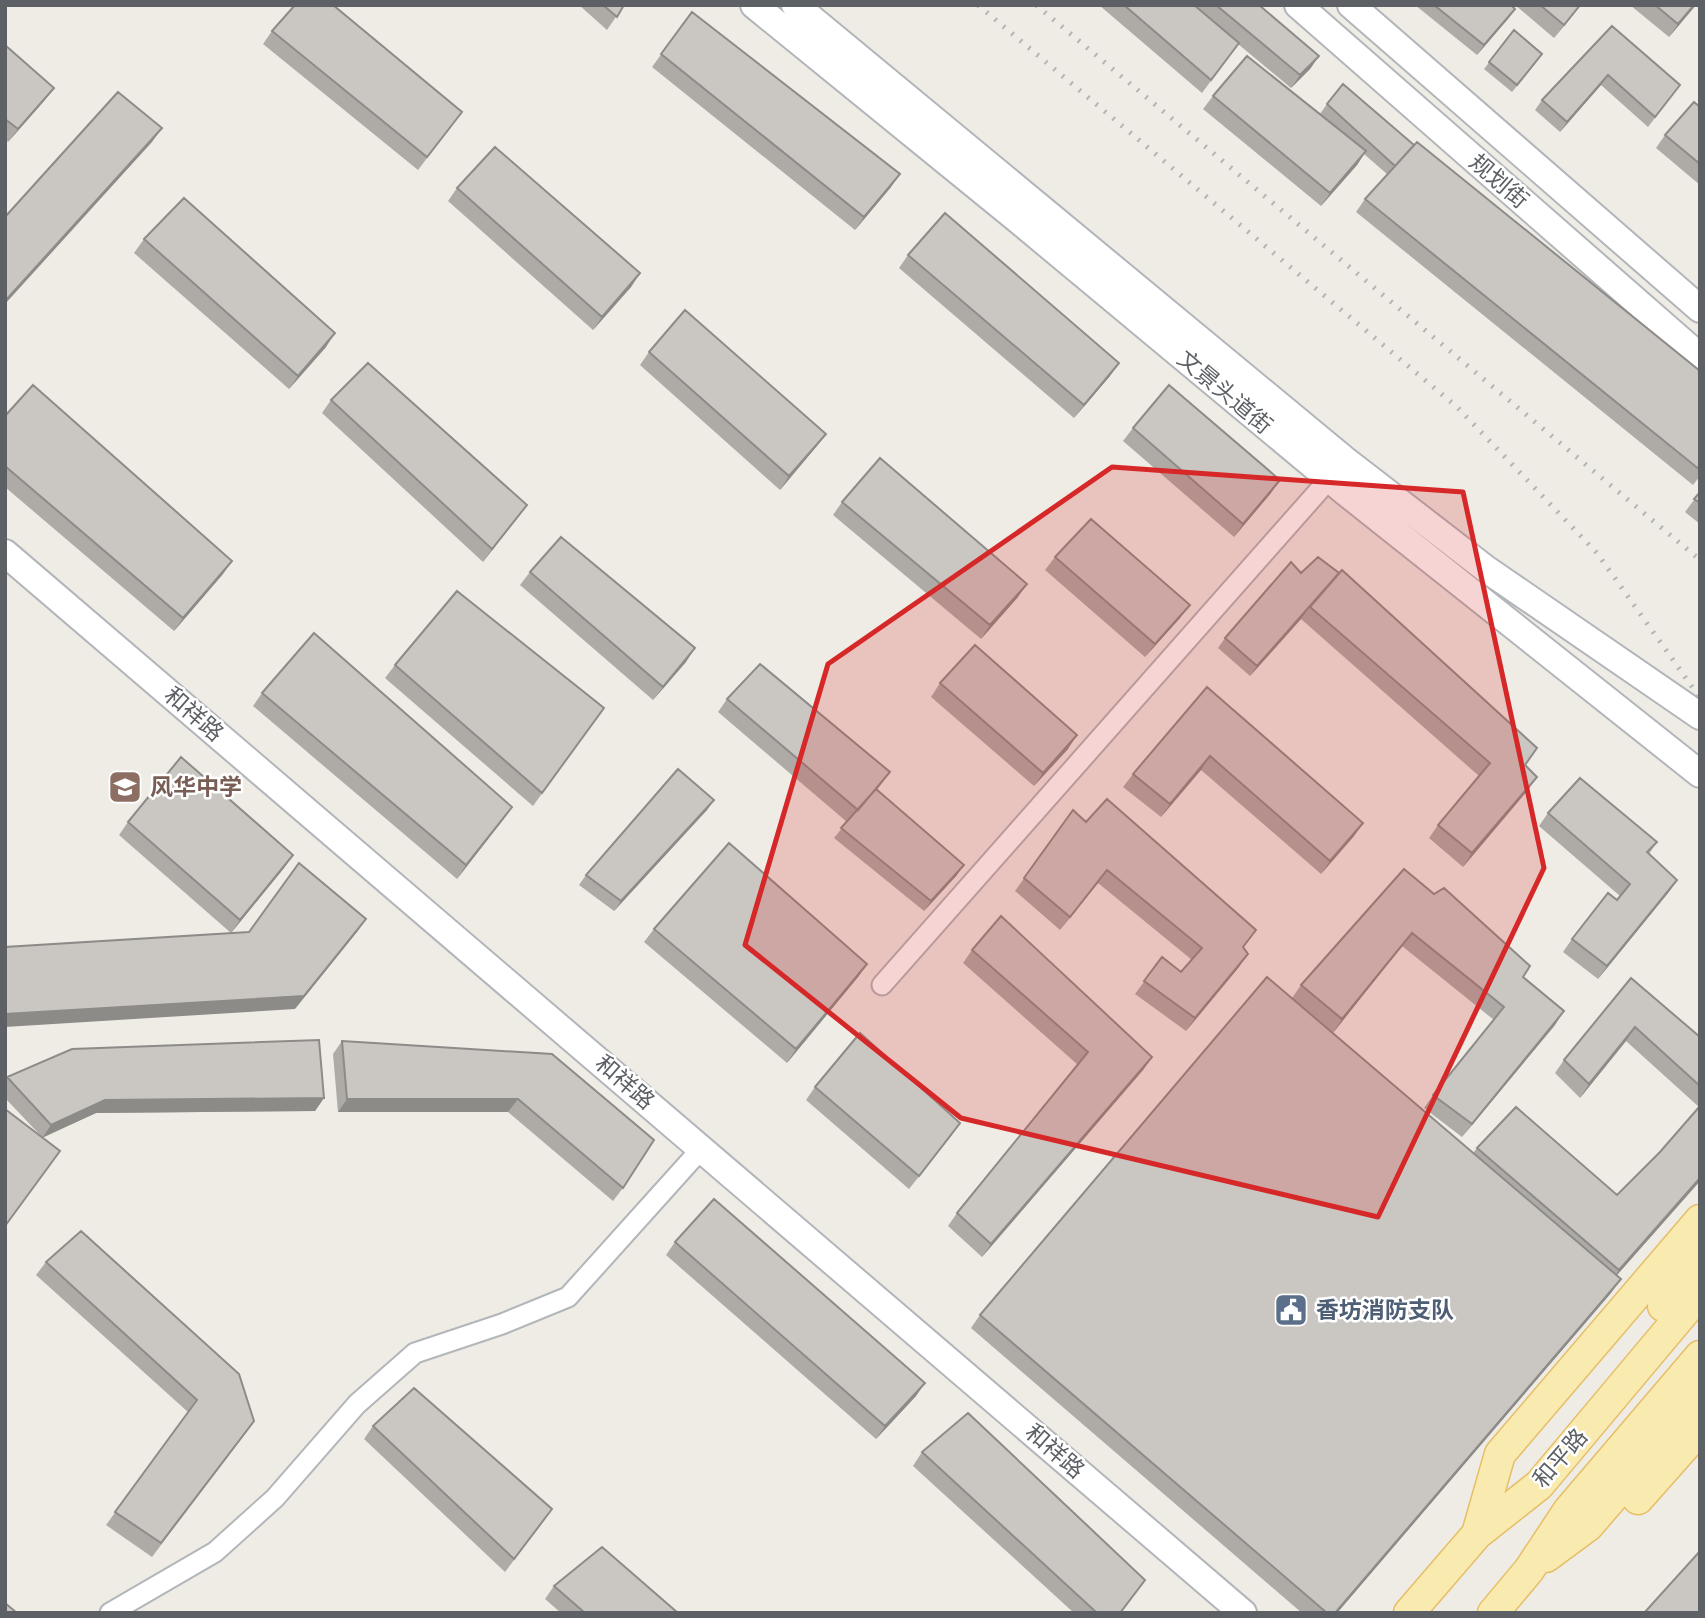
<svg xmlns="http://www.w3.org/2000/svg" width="1705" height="1618" font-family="'Fira Sans Condensed','Noto Sans SC',sans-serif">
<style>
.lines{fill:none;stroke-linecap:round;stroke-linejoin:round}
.street-casing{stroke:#b2b6b9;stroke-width:23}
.secondary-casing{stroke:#b2b5b9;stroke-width:30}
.primary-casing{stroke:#e7bd65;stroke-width:33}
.street{stroke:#fff;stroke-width:19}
.secondary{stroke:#fff;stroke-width:26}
.primary{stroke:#f9eaaf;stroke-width:30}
.rail{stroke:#b3b4b5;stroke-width:5;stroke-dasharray:2 9;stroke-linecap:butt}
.wall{fill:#aeaba7}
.shaded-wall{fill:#8d8b88}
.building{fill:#cac7c2;stroke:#8d8b88;stroke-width:2}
.marked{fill:#d62828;fill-opacity:0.2;stroke:#d62828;stroke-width:5;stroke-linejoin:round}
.labels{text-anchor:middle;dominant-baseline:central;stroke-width:5;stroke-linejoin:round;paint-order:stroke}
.street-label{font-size:23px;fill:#5d6165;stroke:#fff}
.education-label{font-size:23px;font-weight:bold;fill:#785e54;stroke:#fff;text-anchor:start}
.service-label{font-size:23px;font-weight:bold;fill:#4e5e75;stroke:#fff;text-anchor:start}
</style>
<rect width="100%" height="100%" fill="#eeece5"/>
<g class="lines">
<defs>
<path id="street" d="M882,985L1338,469
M110,1613L215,1552L275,1498L357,1404L415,1353L502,1324L568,1297L702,1148"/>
<path id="secondary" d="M754,5L1017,219L1344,491L1700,774
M795,5L1345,460L1486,569L1700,716
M1298,5L1700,357
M1351,5L1700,309
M5,553L1243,1613"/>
<path id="primary" d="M1663,1306L1700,1261
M1638,1499L1700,1429
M1477,1534L1500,1454L1700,1220
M1546,1557L1588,1526L1700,1396
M1409,1613L1477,1534L1539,1485L1700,1293
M1493,1613L1529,1570L1568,1511L1700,1356"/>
</defs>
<use href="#street" class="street-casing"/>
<use href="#secondary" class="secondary-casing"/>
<use href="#primary" class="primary-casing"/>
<use href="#street" class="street"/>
<use href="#secondary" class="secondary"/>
<use href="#primary" class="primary"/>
<path class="rail" d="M978,5L1457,407L1597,553L1700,698
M1036,5L1700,560"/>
</g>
<path class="wall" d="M579,5H624L607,30Z
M1099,5H1259L1319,56L1310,69L1291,88L1238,44L1202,93Z
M1415,5H1511L1515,9L1477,55Z
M1515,5H1581L1554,38Z
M1630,5H1696L1669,37Z
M692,12L891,187L855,230L652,67Z
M1612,26L1680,85L1648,127L1601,85L1560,132L1535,110L1542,100Z
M1514,30L1538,60L1512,92L1484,69Z
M272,31L462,112L418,170L263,44Z
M5,45L44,101L8,142L5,139Z
M1213,96L1320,114L1327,104L1414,145L1700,371V476L1693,485L1356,212L1365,199L1387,174L1364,154L1357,165L1321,206L1203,109Z
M1700,107V185L1656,148L1665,135Z
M457,188L640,273L631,287L593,330L448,201Z
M144,239L326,347L289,389L134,253Z
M908,255L1110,376L1074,418L899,268Z
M649,352L826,434L816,447L780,490L640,365Z
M331,400L517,518L483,562L322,413Z
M5,416L223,574L174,631L5,487Z
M1133,428L1271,493L1234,537L1123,441Z
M1700,492V524L1685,512Z
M842,502L1018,597L981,639L833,515Z
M1055,557L1180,618L1145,657L1045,570Z
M530,572L686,662L653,700L520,585Z
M1301,573L1526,765L1528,790L1463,867L1429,838L1438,825L1479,776L1301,619L1250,676L1218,648L1225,638Z
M395,665L604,708L533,806L385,678Z
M940,683L1068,749L1034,786L931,697Z
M1207,687L1363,823L1354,836L1321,874L1201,770L1161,817L1123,787L1133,774Z
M262,693L512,807L457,879L253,706Z
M727,699L890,772L877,790L957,875L924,911L834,838L847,822L718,712Z
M714,800L707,810L614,911L579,885L586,875Z
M1073,810L1086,822L1243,947L1239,967L1186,1031L1135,994L1162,957L1181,972L1192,960L1098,883L1060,930L1015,891Z
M1548,813L1657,842L1649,854L1677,880L1668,893L1598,979L1563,952L1572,939L1620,896L1539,826Z
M128,822L284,868L231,933L119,835Z
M1404,869L1523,977L1555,1025L1462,1137L1424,1108L1433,1095L1494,1020L1402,946L1333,1033L1292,998L1301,985Z
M654,929L867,964L858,977L787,1063L644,942Z
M972,950L1152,1057L1143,1070L982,1257L948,1226L957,1213L1078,1065L963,963Z
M1631,978L1700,1037V1181L1616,1276L1611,1293L1337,1613H1302L971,1328L980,1315L1473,1153L1477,1148L1617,1195L1660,1152L1699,1107L1626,1041L1580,1098L1555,1073L1564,1060Z
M342,1041L552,1054L623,1188L613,1201L508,1112H338L333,1054Z
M7,1077L324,1098L315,1111L96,1113L42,1137L5,1098V1080Z
M815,1087L960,1123L909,1189L806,1100Z
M675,1242L916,1396L876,1439L666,1255Z
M46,1262L245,1434L152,1557L106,1525L188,1412L36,1275Z
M373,1426L543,1522L505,1572L364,1439Z
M922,1452L1145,1580L1121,1613H1074L913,1466Z
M554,1586L678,1613H561L545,1599Z"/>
<path class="shaded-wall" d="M1580,5H1581L1554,38L1564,25Z
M1694,5H1696L1669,37L1678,24Z
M1515,9L1508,19L1477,55L1484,45Z
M1319,56L1310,69L1291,88L1300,75Z
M1608,75L1601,85L1560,132L1567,122Z
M54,88L44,101L8,142L18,129Z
M162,128L152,142L5,304V301Z
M1366,151L1357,165L1321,206L1330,193Z
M900,174L891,187L855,230L864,217Z
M640,273L631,287L593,330L602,317Z
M335,333L326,347L289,389L298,376Z
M1119,363L1110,376L1074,418L1084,405Z
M826,434L816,447L780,490L789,476Z
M1280,480L1271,493L1234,537L1243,524Z
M527,505L517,518L483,562L492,549Z
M232,561L223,574L174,631L183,618Z
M1027,584L1018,597L981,639L990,625Z
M1190,605L1180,618L1145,657L1155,644Z
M1308,609L1301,619L1250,676L1257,666Z
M695,648L686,662L653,700L663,687Z
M1077,735L1068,749L1034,786L1043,773Z
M1210,756L1201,770L1161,817L1170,804Z
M1537,777L1528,790L1463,867L1472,853Z
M714,800L707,810L614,911L621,901Z
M512,807L503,820L457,879L466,865Z
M1363,823L1354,836L1321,874L1330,861Z
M293,855L284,868L231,933L240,920Z
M964,865L957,875L924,911L931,901Z
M1107,870L1098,883L1060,930L1070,917Z
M1677,880L1668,893L1598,979L1607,966Z
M366,919L357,932L295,1009L5,1027V1014Z
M1412,933L1402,946L1333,1033L1342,1019Z
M1248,954L1239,967L1186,1031L1195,1018Z
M867,964L858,977L787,1063L796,1049Z
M1564,1011L1555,1025L1462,1137L1472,1124Z
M1635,1027L1626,1041L1580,1098L1589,1084Z
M1152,1057L1143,1070L982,1257L991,1244Z
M324,1098L315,1111L96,1113L42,1138L51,1125L105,1100Z
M347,1099H518L508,1112H338Z
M960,1123L951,1136L909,1189L919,1176Z
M1700,1178V1181L1610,1283L1619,1270Z
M1621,1279L1611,1293L1337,1613H1335Z
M925,1383L916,1396L876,1439L885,1426Z"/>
<path class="building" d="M295,5H333L462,112L427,157L272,31Z
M603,5H624L617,17Z
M1124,5H1194L1239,43L1211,80Z
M1216,5H1259L1319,56L1300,75Z
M1434,5H1511L1515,9L1484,45Z
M1540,5H1580L1564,25Z
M1655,5H1694L1678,24Z
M692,12L900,174L864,217L661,54Z
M1612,26L1680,85L1655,117L1608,75L1567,122L1542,100Z
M1514,30L1542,54L1517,85L1489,62Z
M5,45L54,88L18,129L5,119Z
M1247,56L1366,151L1330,193L1213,96Z
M1343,84L1414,145L1395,166L1327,104Z
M118,92L162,128L5,301V217Z
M1694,102L1700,107V164L1665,135Z
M1417,142L1700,371V470L1365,199Z
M495,147L640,273L602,317L457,188Z
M184,198L335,333L298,376L144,239Z
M945,213L1119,363L1084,405L908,255Z
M685,310L826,434L789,476L649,352Z
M368,363L527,505L492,549L331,400Z
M33,385L232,561L183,618L5,466V416Z
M1169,385L1280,480L1243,524L1133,428Z
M880,458L1027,584L990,625L842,502Z
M1700,492V503L1694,499Z
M1091,519L1190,605L1155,644L1055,557Z
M561,537L695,648L663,687L530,572Z
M1318,557L1339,573L1257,666L1225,638L1291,562L1301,573Z
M1342,570L1537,748L1525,765L1537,777L1472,853L1438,825L1490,763L1310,607Z
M457,591L604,708L542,793L395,665Z
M314,633L512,807L466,865L262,693Z
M975,645L1077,735L1043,773L940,683Z
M760,664L890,772L858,810L727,699Z
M1207,687L1363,823L1330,861L1210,756L1170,804L1133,774Z
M181,757L293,855L240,920L128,822Z
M678,769L714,800L621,901L586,875Z
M1580,778L1657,842L1647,852L1677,880L1607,966L1572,939L1608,893L1617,900L1630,884L1548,813Z
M876,789L964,865L931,901L841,828Z
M1107,799L1256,930L1243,947L1248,954L1195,1018L1144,981L1162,957L1181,972L1202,948L1107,870L1070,917L1024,878L1073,810L1086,822Z
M729,843L867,964L796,1049L654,929Z
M299,863L366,919L304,996L5,1014V947L249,932Z
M1404,869L1434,894L1444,888L1530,966L1523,977L1564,1011L1472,1124L1433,1095L1504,1007L1412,933L1342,1019L1301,985Z
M1001,916L1152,1057L991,1244L957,1213L1088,1052L972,950Z
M1267,977L1621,1279L1335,1613H1327L980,1315Z
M1631,978L1700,1037V1086L1635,1027L1589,1084L1564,1060Z
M860,1033L960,1123L919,1176L815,1087Z
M319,1040L324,1098L105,1100L51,1125L7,1077L72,1049Z
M342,1041L552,1054L654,1140L623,1188L518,1099H347Z
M1700,1106V1178L1619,1270L1477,1148L1516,1107L1617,1195L1660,1152Z
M5,1109L60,1151L5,1226Z
M714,1199L925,1383L885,1426L675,1242Z
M81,1231L239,1374L254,1421L161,1543L115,1512L197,1400L46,1262Z
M414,1388L552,1509L514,1559L373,1426Z
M968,1413L1145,1580L1120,1613H1097L922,1452Z
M602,1547L678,1613H585L554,1586Z
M1700,1551V1613H1644Z
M5,1603L17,1613H5Z"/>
<path class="marked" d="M1112,467L1463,492L1544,868L1378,1217L961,1118L745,945L828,664Z"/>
<defs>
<symbol id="school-square" viewBox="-11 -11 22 22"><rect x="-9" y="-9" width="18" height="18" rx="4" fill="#8d6e63" stroke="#fff"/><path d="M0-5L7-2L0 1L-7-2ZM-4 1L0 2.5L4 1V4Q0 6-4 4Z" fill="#fff"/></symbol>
<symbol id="civic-square" viewBox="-11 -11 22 22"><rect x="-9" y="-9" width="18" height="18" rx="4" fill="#5c6f8a" stroke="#fff"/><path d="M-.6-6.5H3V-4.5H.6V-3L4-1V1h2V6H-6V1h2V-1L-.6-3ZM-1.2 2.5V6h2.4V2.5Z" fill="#fff"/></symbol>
</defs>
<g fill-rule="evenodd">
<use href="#school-square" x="106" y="768" width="38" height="38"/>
<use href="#civic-square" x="1272" y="1291" width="38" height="38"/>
</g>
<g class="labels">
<g class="street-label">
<text transform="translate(1499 181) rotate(41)">规划街</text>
<text transform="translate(1225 392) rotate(40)">文景头道街</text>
<text transform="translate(194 714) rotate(41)">和祥路</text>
<text transform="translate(625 1082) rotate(41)">和祥路</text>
<text transform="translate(1055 1451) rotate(41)">和祥路</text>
<text transform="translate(1560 1458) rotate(-49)">和平路</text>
</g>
<g class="education-label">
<text x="150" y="787">风华中学</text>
</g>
<g class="service-label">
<text x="1316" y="1310">香坊消防支队</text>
</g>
</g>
<rect width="1705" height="1618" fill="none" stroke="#5d6165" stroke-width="14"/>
</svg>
